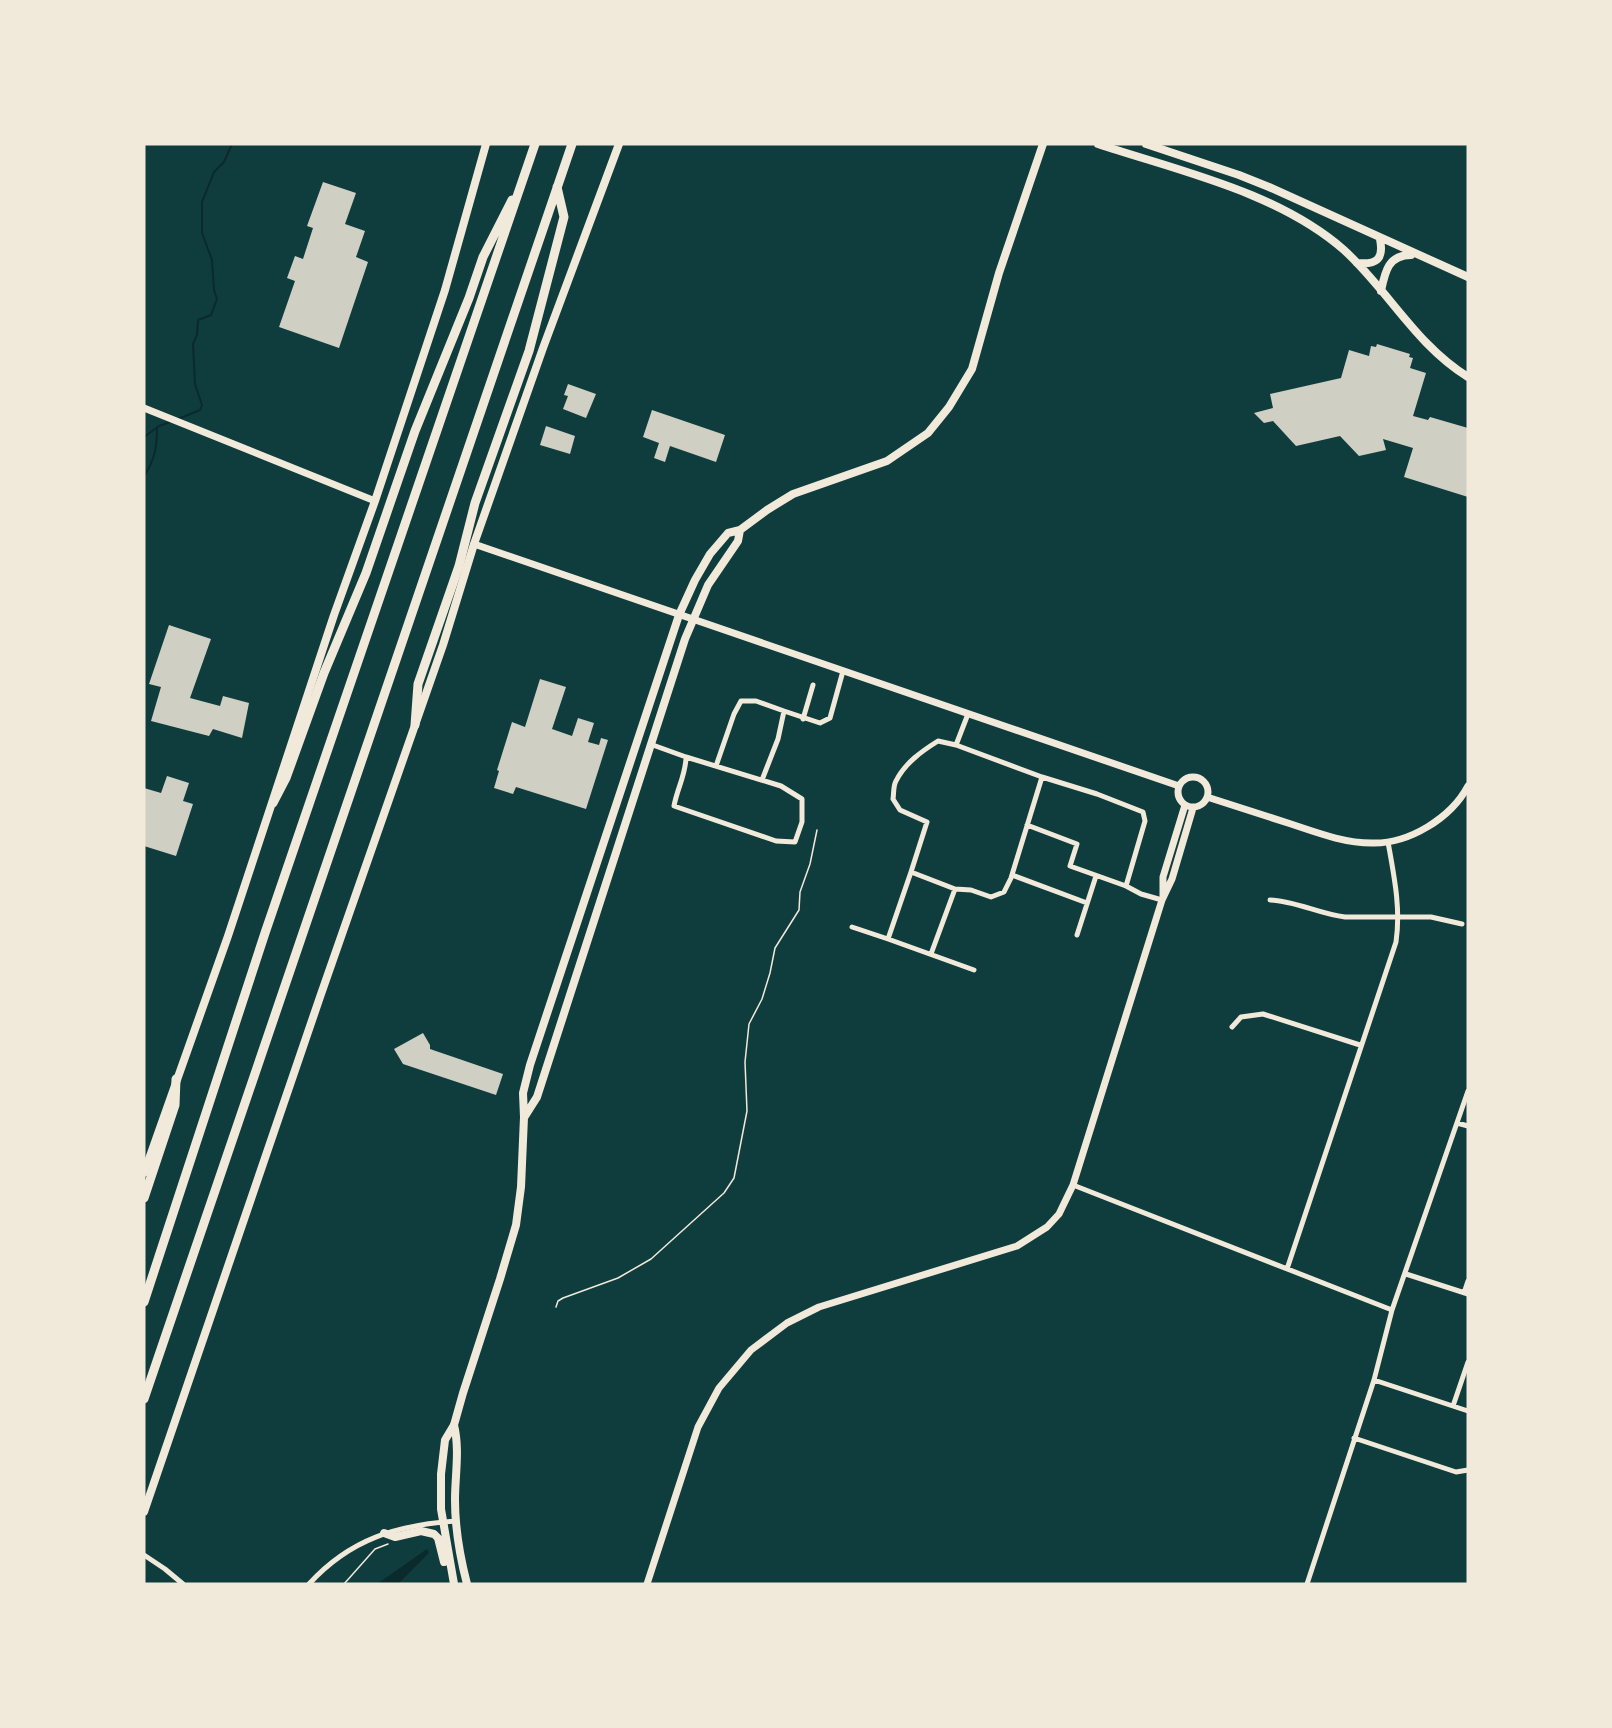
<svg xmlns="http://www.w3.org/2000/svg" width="1612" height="1728" font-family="'IBM Plex Sans',sans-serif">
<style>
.water{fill:#0a2a2b}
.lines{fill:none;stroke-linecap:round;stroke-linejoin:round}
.stream{stroke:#0a2a2b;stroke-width:2}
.building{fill:#cfcfc3}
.path{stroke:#f1e9da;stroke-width:1.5}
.minor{stroke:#f1e9da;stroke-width:5}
.tertiary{stroke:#f1e9da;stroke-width:7}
.secondary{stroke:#f1e9da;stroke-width:8}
.motorway{stroke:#f1e9da;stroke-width:9}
</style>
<rect width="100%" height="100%" fill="#0f3d3e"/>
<path class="water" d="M427,1549L429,1553L398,1584H377Z"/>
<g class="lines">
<path class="stream" d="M178,419L200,410L202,405L195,384L193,344L197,335L198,320L211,315L217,299L214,290L212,260L202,233V202L214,172L224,162L232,144
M144,437L159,426L170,422
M144,476C155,460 157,446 157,428"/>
</g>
<path class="building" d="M323,182L356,193L345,224L365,231L356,257L368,262L339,348L279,327L295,281L287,278L295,256L303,259L313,228L307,226Z
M1377,344L1410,354L1409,357L1413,358L1410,368L1426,373L1413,416L1428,420L1430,417L1468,428V497L1404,477L1413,448L1383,439L1386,450L1359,456L1340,436L1296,446L1273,421L1264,423L1254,413L1273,408L1270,394L1341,378L1349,350L1369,356L1371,346L1376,347Z
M568,384L596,394L586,418L563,409L568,396L564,395Z
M652,410L725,435L716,462L670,446L665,462L654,458L659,443L643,437Z
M546,426L575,436L570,454L540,445Z
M169,625L211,639L190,698L220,706L223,696L249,703L242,738L213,729L209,736L151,721L161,687L149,684Z
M540,679L566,687L552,729L572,736L578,718L594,723L588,742L599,745L601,738L608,740L586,809L516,787L513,794L494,788L499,771L497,770L512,722L525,727Z
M167,776L189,783L183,801L193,804L176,856L144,846V788L161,793Z
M423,1033L430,1045V1049L503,1074L496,1095L403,1064L394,1049Z"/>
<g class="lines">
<path class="path" d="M556,1307L558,1301L563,1298L618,1278L651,1259L724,1193L734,1178L747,1111L745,1062L749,1024L762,999L770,973L775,948L799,910L800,892L810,864L817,830
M344,1584L375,1549L388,1544"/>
<path class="minor" d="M784,711L820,723L830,718L843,671
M803,719L813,685
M650,744L686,757C686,774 677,789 674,806L776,841L795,842L802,822V799L781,786L686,757
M956,745L1042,777L1011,878L1004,892L991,897L971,890L955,889L911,872L927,822L900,810L893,799C894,793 893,786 896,781C905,763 922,751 938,741L956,745L968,714
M716,766L734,714L741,701H756L784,711L778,739L762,780
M1042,777L1097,794L1143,812L1145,821L1126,886L1141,894L1162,900
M1027,825L1077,844L1070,866L1126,886
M1012,875L1087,903
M1270,900C1296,901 1319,914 1345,917H1431L1462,924
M852,927L888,939L911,872
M1077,935L1096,876
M888,939L974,970
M931,954L955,889
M1232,1027L1241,1017L1263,1014L1360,1045
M1457,1123L1468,1126
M1073,1185L1392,1310
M1287,1269L1396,942C1401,908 1394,876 1388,842
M1406,1274L1468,1294
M1464,1293L1468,1281
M1374,1380L1468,1411
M1453,1406L1468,1362
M1354,1438L1456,1472L1468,1470
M144,1555L165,1569L183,1584
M309,1584C350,1539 397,1525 456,1521
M1307,1584L1374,1380L1392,1310L1468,1091"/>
<path class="tertiary" d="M144,408L375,501
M474,544L1179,786
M1178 792a15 15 0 1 1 30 0a15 15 0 1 1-30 0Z
M1207,797C1235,806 1263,815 1291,824C1318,833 1344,843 1372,843C1409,844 1451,818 1468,786
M1163,897V877L1185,805
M647,1584L698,1427L719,1388L751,1350L787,1323L819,1307L1017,1246L1047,1227L1059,1214L1073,1185L1162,900L1172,879L1193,808"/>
<path class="secondary" d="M1098,144C1179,171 1278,192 1344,250C1388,290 1416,345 1468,377
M1146,144L1239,175L1269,187L1468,277
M1357,263C1377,265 1384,259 1380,239
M1381,291C1385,272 1388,255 1411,255
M525,1116L537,1097L685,639L708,585L738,541L740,530
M144,1173L228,936L334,615L375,501L445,290L486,144
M454,1425C460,1450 455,1475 455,1500C455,1528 460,1557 467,1584
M144,1512L320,997L443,645L474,544L543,348L619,144
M384,1533L395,1537L421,1531L434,1534L438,1538L444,1562
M454,1584L441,1509V1474L445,1440L454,1425L463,1393L500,1279L516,1225L521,1187L524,1117L523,1093L530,1065L679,615L695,580L710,554L728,533L740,530L767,510L793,494L887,461L928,433L949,407L972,369L999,273L1043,144"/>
<path class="motorway" d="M415,725L418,684L459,566L475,503L529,351L564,217L557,187
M273,803L286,778L324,673L366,573L415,431L469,298L483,257L512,200
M144,1198L175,1105L176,1079
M144,1302L265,933L535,144
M144,1399L572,144"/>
</g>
<rect width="1612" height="1728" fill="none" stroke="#f1e9da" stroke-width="291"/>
</svg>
